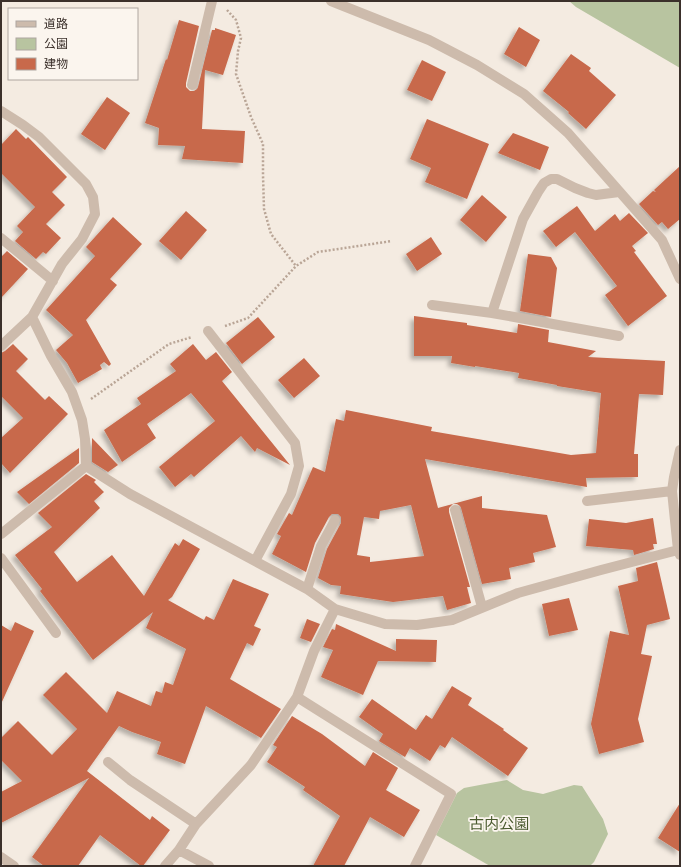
<svg xmlns="http://www.w3.org/2000/svg" width="681" height="867" font-family="'Alegreya Sans','Noto Sans JP',sans-serif">
<style>
.green{fill:#b8c4a0}
.building{fill:#c8694b;fill-rule:evenodd;filter:url(#shadow)}
.lines{fill:none;stroke-linecap:round;stroke-linejoin:round}
.path{stroke:#b9a596;stroke-width:2.5;stroke-dasharray:2 2;stroke-linecap:butt}
.minor{stroke:#cdbbac;stroke-width:10}
.labels{text-anchor:middle;dominant-baseline:central;stroke-width:3.5;stroke-linejoin:round;paint-order:stroke}
.park-label{font-size:15px;fill:#4a5a2e;stroke:#fbf5ee}
</style>
<defs>
<filter id="shadow"><feDropShadow dx="-3.5" dy="3.5" stdDeviation="2" flood-color="#0004"/></filter>
</defs>
<rect width="100%" height="100%" fill="#f4ebe1"/>
<path class="green" d="M569,1H680V68L576,7Z
M507,780L523,790L543,794L574,785L582,786L603,819L608,834L594,862L590,866H490L436,835L457,793L464,788L485,784Z"/>
<path class="building" d="M179,20L199,26L186,83V87L190,91H194L197,89L198,87L212,30H215V28L236,35L223,75L205,70L202,129L245,131L243,163L182,159L185,146L158,145L159,128L145,123L166,59L167,60Z
M519,27L540,40L526,67L504,54Z
M571,54L591,68L589,71L616,95L586,129L568,113L569,112L543,91Z
M422,60L446,72L432,101L407,90Z
M107,97L130,113L105,150L81,134Z
M427,119L489,144L467,199L425,182L431,168L410,159Z
M16,129L26,139L28,137L67,177L52,192L65,205L46,224L61,238L46,254L43,252L36,259L15,241L23,232L17,226L35,207L1,173V145Z
M513,133L521,136L549,147L540,170L498,153Z
M680,166V219L668,229L662,222L658,225L639,204L653,191L656,192L654,190Z
M482,195L507,217L486,242L460,220Z
M577,206L595,231L615,214L620,221L629,213L648,233L632,246L636,251L634,252L667,296L628,326L605,295L617,286L575,232L556,247L543,231Z
M186,211L207,230L181,260L159,241Z
M113,217L142,244L110,279L117,285L86,320L111,364L109,366L104,362L100,365L102,369L78,383L67,363L56,350L73,335L46,310L95,256L86,247Z
M431,237L442,254L417,271L406,254Z
M7,251L28,269L1,298V257Z
M528,254L551,257L557,268L551,317L520,311Z
M414,316L467,323V325L517,333L518,324L549,330L548,342L596,351L588,357L665,361L663,395L639,394L634,454H638V477L586,478L587,487L425,459L438,508L482,496V508L547,515L556,547L533,553L535,562L509,568L511,579L482,584L461,508L460,506L457,504H453L449,508V512L470,587H467L471,603L447,610L443,596L393,602L340,594L341,586L331,585L318,578L327,549L341,523V517L338,514H332L329,517L315,543L306,572L272,554L281,536L277,534L289,513L292,515L313,467L325,472L336,419L344,421L346,410L432,427L431,431L571,455L596,453L601,393L557,386V385L518,378L519,373L475,366V367L451,363L452,356H414ZM411,505L424,556L370,562V557L357,555L364,517L379,519L380,511Z
M258,317L275,337L242,364L226,343Z
M13,344L28,359L16,371L45,400L49,396L68,414L10,473L1,463V438L23,418L1,396V353L5,351Z
M193,344L206,360L216,352L232,372L222,381L290,465L257,448L255,452L241,436L194,477L191,474L175,487L159,467L215,421L191,393L147,424L156,438L122,462L104,430L141,404L137,398L176,371L170,364Z
M304,358L320,376L294,398L278,380Z
M92,438L118,465L108,472L92,462Z
M79,448V463L29,504L17,492Z
M86,474L96,480L94,482L104,492L94,501L100,508L54,552L77,582L112,555L144,596L175,543L179,546L183,539L200,549L172,597L168,600L204,620L206,616L214,620L233,579L269,594L254,626L261,629L253,646L247,643L230,679L281,709L261,738L206,706L185,764L157,754L161,742L132,732L119,726L87,771L150,820L152,816L170,830L143,866H141L100,835L78,866H44L32,857L89,778L1,823V792L22,781L1,760V738L18,721L52,755L77,729L43,695L66,672L107,713L117,691L151,706L156,691L162,693L165,682L173,685L186,649L146,628L153,612L93,660L40,591L42,589L15,555L52,527L38,513Z
M653,518L657,544H653L654,549L634,555L633,550L586,546L589,519L626,523Z
M657,562L670,619L647,625L641,654L652,656L638,719L644,742L599,754L591,724L610,631L629,635L618,586L638,581L636,568Z
M569,598L578,630L549,636L542,604Z
M307,619L320,624L311,642L300,638Z
M15,622L34,631L1,704V625L11,631Z
M336,624L396,651V639L437,640L436,662L378,661L363,695L321,677L333,650L323,647L332,629L335,630Z
M452,686L472,698L468,705L504,729L503,730L528,748L508,776L452,737L445,748L440,745L430,761L410,748L405,757L379,741L383,734L359,717L372,699L416,730L426,715L432,719Z
M292,716L322,734L365,766L373,752L398,768L386,790L420,810L404,837L370,817L344,866H313L340,816L303,790L305,787L267,762L277,747L273,745Z
M680,803V852L658,838Z"/>
<g class="lines">
<path class="path" d="M227,10L236,20L241,38L238,51L236,74L251,117L263,144V175L264,209L271,234L296,266
M225,326L248,318L296,266L318,252L392,241
M91,399L169,344L192,337"/>
<path class="minor" d="M331,1L429,40L477,65L524,94L568,133L662,240L680,279
M192,85L212,1
M1,111L23,125L39,137L86,184L93,197L95,214L82,239L62,264L32,317L51,356L72,392L82,420L85,439L86,466L130,494L307,589L335,609
M1,238L53,281
M432,305L492,313L619,336
M492,313L523,219L538,192L544,183L551,179H557L575,188L588,193L596,195L619,192
M208,331L295,443L299,466L291,494L255,561
M1,346L32,317
M680,450L674,477L672,491L678,550L680,555
M587,501L672,491
M455,510L482,607
M1,534L86,466
M1,558L56,633
M307,589L321,546L335,520
M297,697L451,794L415,866
M108,762L130,780L196,824
M179,850L209,866
M1,857L14,866
M165,866L179,850L196,824L251,765L297,697L314,651L335,609L385,624L417,625L452,620L518,593L601,570L678,550"/>
</g>
<g class="labels">
<g class="park-label">
<text x="499" y="824">古内公園</text>
</g>
</g>
<rect width="681" height="867" fill="none" stroke="#3b302b" stroke-width="4"/>
<rect x="8" y="8" width="130" height="72" fill="#fbf5ee" stroke="#aea6a0"/>
<rect x="16" y="21" width="20" height="6" fill="#cdbbac" stroke="#aea6a0"/>
<text x="44" y="28" font-size="12" fill="#3b302b">道路</text>
<rect x="16" y="38" width="20" height="12" fill="#b8c4a0" stroke="#aea6a0"/>
<text x="44" y="48" font-size="12" fill="#3b302b">公園</text>
<rect x="16" y="58" width="20" height="12" fill="#c8694b" stroke="#aea6a0"/>
<text x="44" y="68" font-size="12" fill="#3b302b">建物</text>
</svg>
